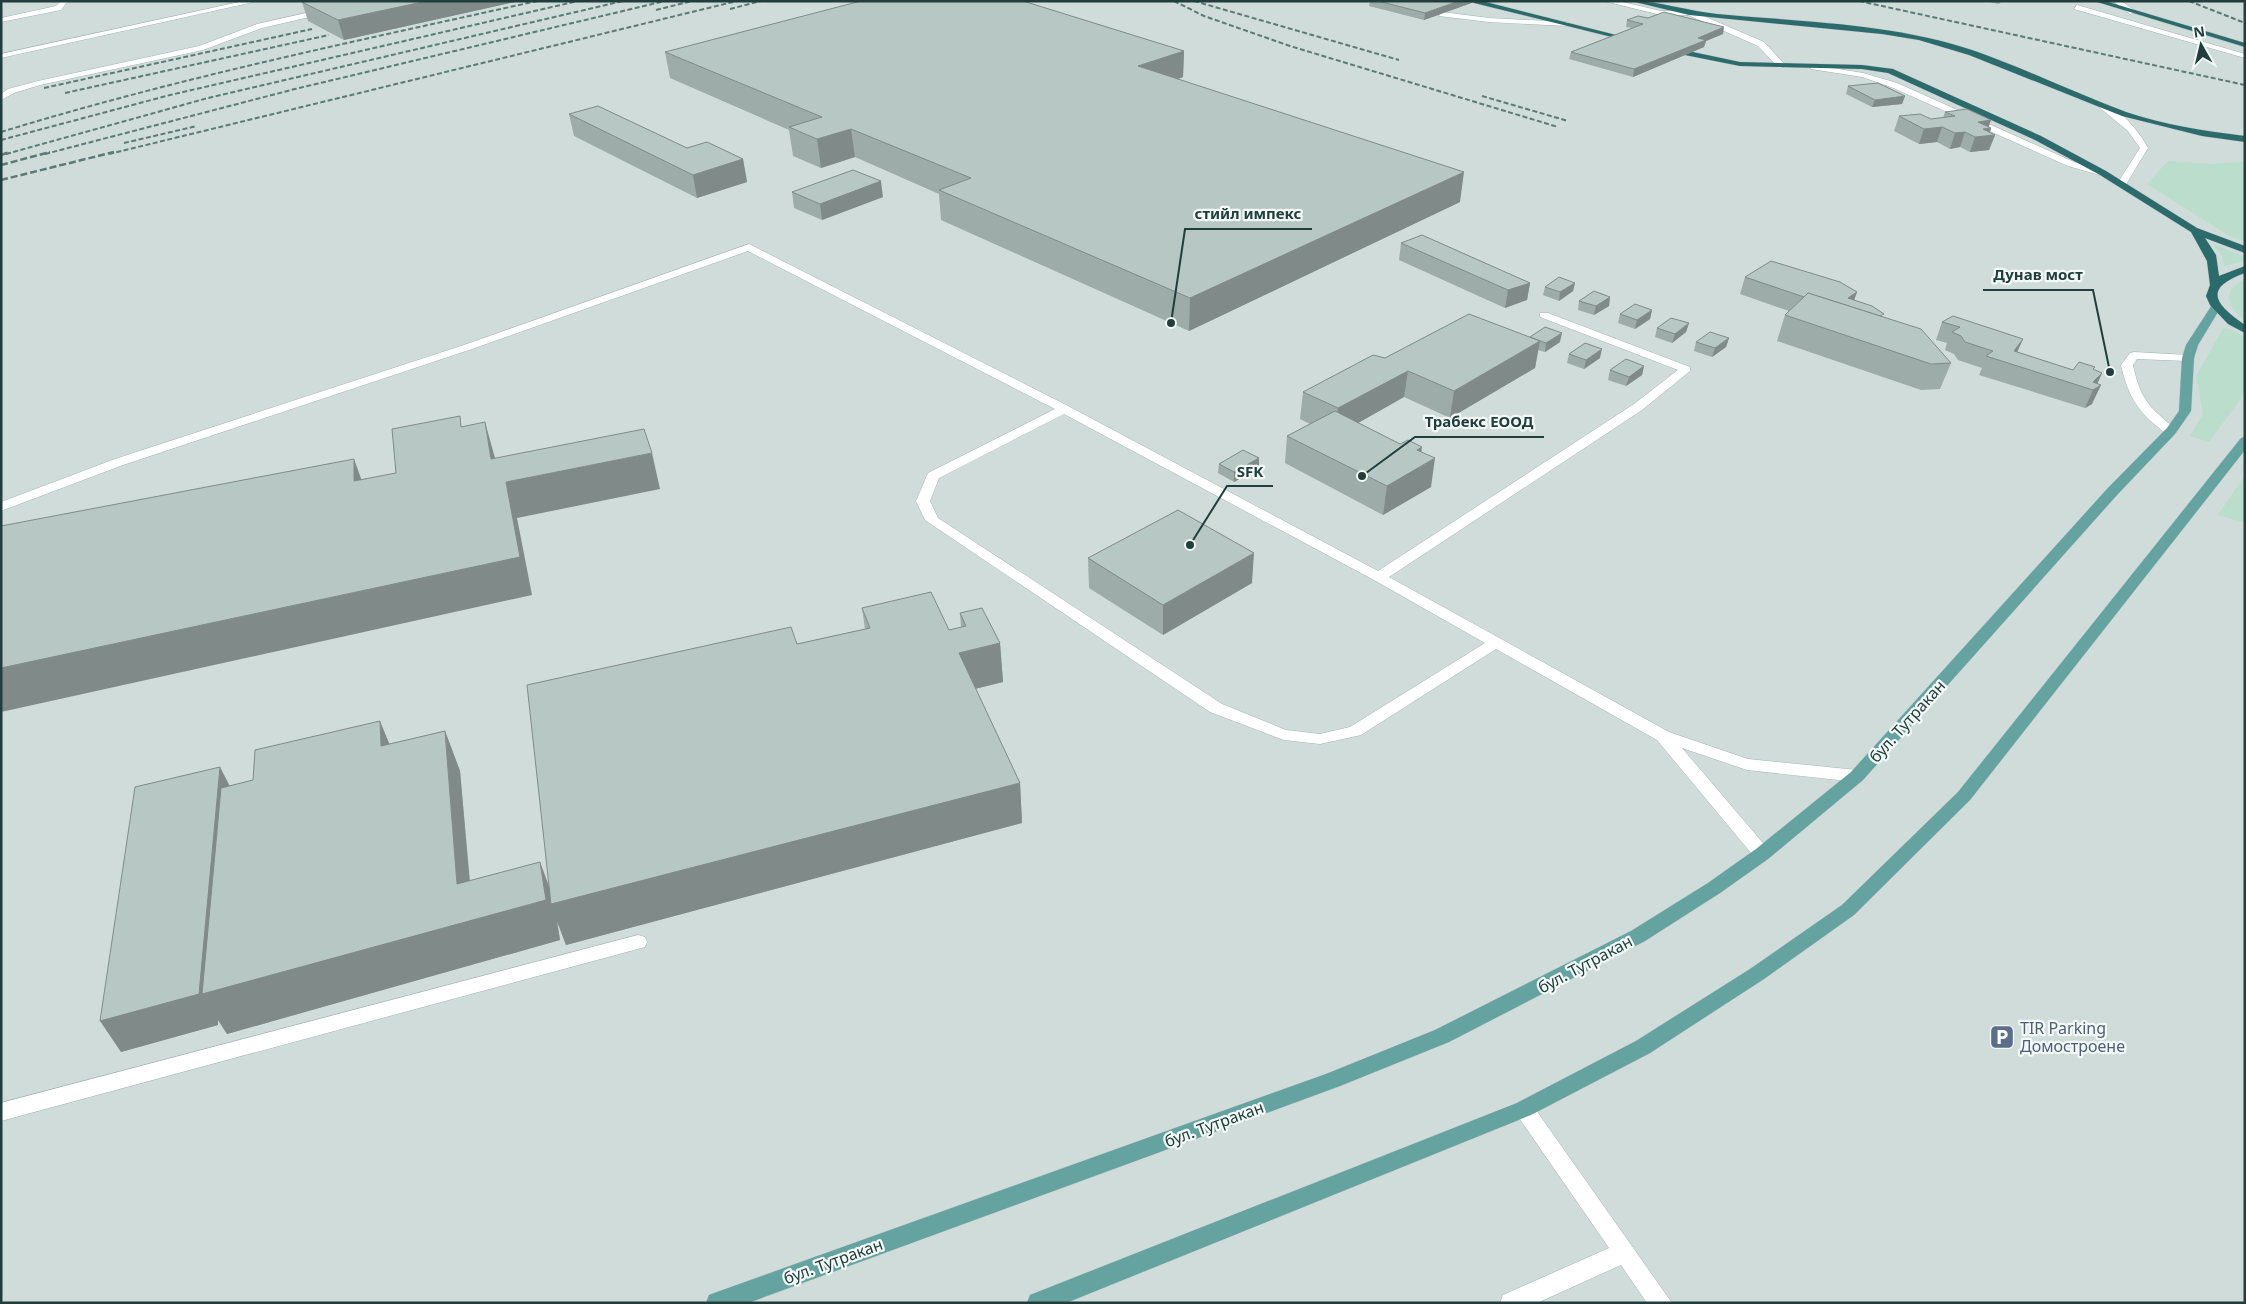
<svg xmlns="http://www.w3.org/2000/svg" width="2246" height="1304" viewBox="0 0 2246 1304" font-family="'Noto Sans',sans-serif">
<style>
.built{fill:#d0dcd9}
.green{fill:#badecb}
.lines{fill:none;stroke-linecap:round;stroke-linejoin:round}
.minor-casing{stroke:#a4b5b2;stroke-width:1}
.major-casing{stroke:#c1c9c8;stroke-width:1}
.highway-casing{stroke:#c1c9c8;stroke-width:1}
.minor{fill:#fff;fill-rule:evenodd}
.major{fill:#65a3a0;fill-rule:evenodd}
.highway{fill:#2c6b6b;fill-rule:evenodd}
.rail-far1{stroke:#5c7a77;stroke-width:2;stroke-dasharray:5 2.5;stroke-linecap:butt}
.rail{stroke:#5c7a77;stroke-width:2.5;stroke-dasharray:7 3;stroke-linecap:butt}
.wall{fill:#9daba9}
.shaded-wall{fill:#808b89}
.building{fill:#b7c7c4;stroke:#808b89}
.labels{text-anchor:middle;dominant-baseline:central;stroke-width:4.5;stroke-linejoin:round;paint-order:stroke}
.near-street-label{font-size:16px;fill:#213e3c;stroke:#f2f9f7}
.near-service-label{font-size:16px;fill:#4e5e75;stroke:#f2f9f7;text-anchor:start}
.leader{fill:none;stroke:#213e3c;stroke-width:2}
.callout-dot{fill:#213e3c;stroke:#f2f9f7;stroke-width:2}
.callout-label{font-size:15px;text-anchor:middle;font-weight:bold;fill:#213e3c;stroke:#f2f9f7;stroke-width:4.5;stroke-linejoin:round;paint-order:stroke}
</style>
<rect width="100%" height="100%" fill="#e2edea"/>
<path class="built" d="M 1,1 L 2245,2 L 2245,1303 L 1,1303 Z"/>
<g class="green">
<path d="M 2168,161 L 2211,164 L 2245,161 L 2245,242 L 2231,237 L 2147,184 Z"/>
<path d="M 2213,244 L 2245,257 L 2245,261 L 2224,266 L 2222,256 Z"/>
<path d="M 2245,279 L 2245,320 C 2226,305 2221,291 2245,279 Z"/>
<path d="M 2223,328 L 2232,330 L 2245,337 L 2245,393 L 2209,442 L 2190,436 L 2203,414 L 2196,377 Z"/>
<path d="M 2245,475 L 2245,523 L 2218,515 Z"/>
</g>
<g class="lines">
<defs>
<g id="minor">
<path d="M 61,1 L 68,1 L 61,10 L 1,22 L 1,18 L 56,6 Z"/>
<path d="M 244,1 L 258,1 L 1,58 L 1,54 Z"/>
<path d="M 1604,1 L 1618,1 L 1661,11 L 1692,11 L 1764,42 L 1786,66 L 1779,68 L 1758,46 L 1688,15 L 1661,15 Z"/>
<path d="M 2113,1 L 2121,1 L 2137,12 L 2130,14 Z"/>
<path d="M 2077,5 L 2245,54 L 2245,58 L 2074,9 Z"/>
<path d="M 324,9 L 327,13 L 262,28 L 203,50 L 40,85 L 14,93 L 1,100 L 1,94 L 8,89 L 38,81 L 199,46 L 257,24 Z"/>
<path d="M 1442,12 L 1489,18 L 1567,22 L 1571,24 L 1567,26 L 1489,22 L 1439,16 Z"/>
<path d="M 1814,65 L 1863,73 L 1897,83 L 2074,162 L 2108,173 L 2103,176 L 2068,166 L 1891,87 L 1862,77 L 1811,69 L 1811,65 Z"/>
<path d="M 2099,103 C 2115,101 2142,135 2148,148 L 2125,186 L 2117,184 L 2140,148 L 2128,131 L 2099,107 Z"/>
<path d="M 749,244 L 1068,406 L 1378,571 L 1634,404 L 1678,370 L 1540,317 L 1540,313 L 1548,313 L 1690,367 L 1690,371 L 1642,410 L 1389,577 L 1669,732 L 1748,759 L 1857,770 L 1863,772 L 1865,776 L 1863,780 L 1857,782 L 1747,770 L 1682,748 L 1768,849 L 1771,854 L 1768,859 L 1762,860 L 1756,859 L 1657,740 L 1496,649 L 1361,735 L 1320,744 L 1284,740 L 1210,712 L 925,520 L 916,501 L 928,473 L 1055,409 L 748,251 L 472,349 L 123,465 L 1,511 L 1,502 L 115,459 L 464,345 ZM 1064,414 L 1374,580 L 1485,643 L 1350,727 L 1320,734 L 1286,730 L 1222,704 L 938,518 L 930,501 L 939,478 Z"/>
<path d="M 2134,352 L 2188,355 L 2194,358 L 2188,361 L 2137,359 L 2133,365 C 2140,398 2149,408 2175,428 L 2177,431 L 2175,434 C 2168,436 2164,432 2158,427 C 2136,410 2127,392 2121,365 L 2130,353 Z"/>
<path d="M 638,935 L 645,937 L 647,942 L 645,947 L 1,1121 L 1,1103 Z"/>
<path d="M 1524,1100 L 1531,1103 L 1672,1303 L 1647,1303 L 1621,1265 L 1537,1303 L 1500,1303 L 1503,1295 L 1609,1248 L 1517,1115 L 1514,1109 L 1517,1103 Z"/>
</g>
<g id="major">
<path d="M 2216,304 L 2221,307 L 2198,345 L 2194,358 L 2191,411 L 2175,434 L 2117,495 L 1863,780 L 1768,859 L 1720,893 L 1645,941 L 1449,1042 L 1340,1086 L 748,1303 L 706,1303 L 709,1295 L 717,1292 L 1326,1074 L 1435,1030 L 1631,931 L 1708,883 L 1756,849 L 1851,772 L 2107,489 L 2167,428 L 2179,411 L 2182,358 L 2186,345 L 2212,305 Z"/>
<path d="M 2245,437 L 2245,450 L 1970,800 L 1854,915 L 1764,979 L 1650,1053 L 1531,1115 L 1066,1303 L 1027,1303 L 1030,1295 L 1517,1103 L 1636,1041 L 1750,969 L 1842,905 L 1958,792 L 2241,438 Z"/>
</g>
<g id="highway">
<path d="M 1473,1 L 1482,1 L 1628,38 L 1624,40 L 1474,3 Z"/>
<path d="M 1631,1 C 1659,1 1688,11 1717,14 C 1803,22 1893,23 1975,51 C 2026,69 2075,93 2126,112 C 2164,125 2205,131 2245,136 L 2245,142 L 2202,136 L 2122,116 L 1969,55 L 1919,40 L 1882,34 L 1689,15 Z"/>
<path d="M 2094,1 L 2105,1 L 2245,43 L 2245,47 Z"/>
<path d="M 1688,51 L 1740,62 L 1862,65 L 1893,69 L 2041,136 L 2106,171 L 2197,228 L 2245,246 L 2245,253 L 2205,238 L 2216,255 L 2219,276 L 2245,266 L 2245,273 C 2203,288 2214,304 2245,325 L 2245,333 L 2228,324 L 2210,305 L 2206,296 L 2210,285 L 2207,261 L 2191,232 L 2100,175 L 2035,140 L 1888,73 L 1862,69 L 1740,66 L 1685,55 L 1685,51 Z"/>
</g>
</defs>
<use href="#minor" class="minor-casing"/>
<use href="#major" class="major-casing"/>
<use href="#highway" class="highway-casing"/>
<use href="#minor" class="minor"/>
<use href="#major" class="major"/>
<use href="#highway" class="highway"/>
<g class="rail-far1">
<path d="M 1174,1 L 1204,16 L 1290,46 L 1558,127"/>
<path d="M 1194,1 L 1399,60"/>
<path d="M 1859,1 L 2245,85"/>
<path d="M 2189,1 L 2245,23"/>
<path d="M 730,9 L 761,1"/>
<path d="M 656,10 L 692,1"/>
<path d="M 44,88 L 312,29"/>
<path d="M 65,93 L 329,35"/>
<path d="M 1482,96 L 1568,121"/>
<path d="M 1,132 C 177,78 357,41 537,1"/>
<path d="M 1,140 L 170,95 L 578,1"/>
<path d="M 124,143 L 197,126"/>
<path d="M 6,154 L 208,98 L 623,1"/>
<path d="M 45,154 L 295,89 L 665,1"/>
<path d="M 109,154 L 737,1"/>
</g>
<g class="rail">
<path d="M 1,155 L 10,152"/>
<path d="M 1,165 L 50,152"/>
<path d="M 1,180 L 114,152"/>
</g>
</g>
<g class="wall">
<path d="M 1370,1 L 1477,1 L 1424,20 L 1369,6 Z"/>
<path d="M 1985,1 L 2002,1 L 1999,4 Z"/>
<path d="M 302,2 L 515,2 L 344,40 L 308,21 Z"/>
<path d="M 1627,20 L 1723,34 L 1706,41 L 1704,47 L 1633,77 L 1569,59 L 1571,52 L 1632,28 L 1626,27 Z"/>
<path d="M 1184,51 L 1183,77 L 1178,79 L 1460,202 L 1189,331 L 941,220 L 939,194 L 855,157 L 821,168 L 793,156 L 789,130 L 670,78 L 665,52 Z"/>
<path d="M 1848,86 L 1905,96 L 1902,104 L 1872,107 L 1846,94 Z"/>
<path d="M 1945,112 L 1991,128 L 1990,132 L 1995,135 L 1989,150 L 1970,152 L 1960,147 L 1950,149 L 1937,142 L 1919,144 L 1894,131 L 1899,116 L 1931,119 L 1943,118 Z"/>
<path d="M 569,114 L 687,148 L 743,159 L 747,182 L 697,198 L 574,136 Z"/>
<path d="M 792,192 L 883,197 L 822,220 L 794,208 Z"/>
<path d="M 1401,243 L 1530,283 L 1527,300 L 1505,308 L 1399,260 Z"/>
<path d="M 1745,277 L 1857,292 L 1854,300 L 1883,317 L 1951,363 L 1940,389 L 1921,390 L 1777,341 L 1785,315 L 1789,311 L 1740,294 Z"/>
<path d="M 1575,283 L 1573,291 L 1559,301 L 1543,295 L 1545,287 Z"/>
<path d="M 1610,297 L 1609,306 L 1594,315 L 1578,310 L 1579,301 Z"/>
<path d="M 1652,310 L 1650,319 L 1635,329 L 1618,323 L 1620,314 Z"/>
<path d="M 1942,322 L 2023,339 L 2017,352 L 2073,370 L 2094,370 L 2102,373 L 2097,384 L 2092,404 L 2085,408 L 1979,375 L 1982,368 L 1958,360 L 1954,354 L 1945,350 L 1947,343 L 1936,340 Z"/>
<path d="M 1689,323 L 1686,332 L 1672,343 L 1655,337 L 1657,328 Z"/>
<path d="M 1529,337 L 1560,342 L 1545,352 L 1538,350 L 1535,368 L 1450,418 L 1404,397 L 1358,423 L 1400,444 L 1421,452 L 1431,487 L 1383,515 L 1285,463 L 1287,436 L 1310,424 L 1300,419 L 1303,392 L 1385,358 Z"/>
<path d="M 1729,338 L 1726,347 L 1712,357 L 1694,351 L 1696,342 Z"/>
<path d="M 1569,354 L 1600,358 L 1584,369 L 1567,363 Z"/>
<path d="M 1644,366 L 1642,375 L 1626,386 L 1608,380 L 1610,370 Z"/>
<path d="M 1259,458 L 1259,468 L 1234,482 L 1218,473 L 1219,464 Z"/>
<path d="M 1088,558 L 1252,583 L 1163,635 L 1089,588 Z"/>
<path d="M 862,608 L 949,630 L 961,627 L 960,613 L 1000,643 L 1003,682 L 975,689 L 1020,783 L 1022,823 L 566,945 L 557,921 L 560,940 L 227,1034 L 218,1020 L 218,1025 L 121,1052 L 229,786 L 390,744 L 445,731 L 460,771 L 470,881 L 550,888 L 797,644 L 865,629 Z"/>
</g>
<g class="shaded-wall">
<path d="M 427,1 L 515,2 L 344,40 L 338,20 Z"/>
<path d="M 1459,1 L 1477,1 L 1424,20 L 1425,13 Z"/>
<path d="M 1724,27 L 1723,34 L 1706,41 L 1704,47 L 1633,77 L 1634,69 L 1698,38 Z"/>
<path d="M 1184,51 L 1183,77 L 1138,93 L 1138,66 Z"/>
<path d="M 1905,96 L 1902,104 L 1872,107 L 1875,100 Z"/>
<path d="M 1991,120 L 1988,129 L 1991,128 L 1989,136 L 1995,135 L 1989,150 L 1970,152 L 1975,137 L 1978,122 Z"/>
<path d="M 1942,127 L 1937,142 L 1919,144 L 1924,129 Z"/>
<path d="M 851,129 L 855,157 L 821,168 L 817,139 Z"/>
<path d="M 1965,132 L 1960,147 L 1950,149 L 1955,133 Z"/>
<path d="M 743,159 L 747,182 L 697,198 L 693,175 Z"/>
<path d="M 1464,172 L 1460,202 L 1189,331 L 1190,298 Z"/>
<path d="M 881,181 L 883,197 L 822,220 L 820,204 Z"/>
<path d="M 1530,283 L 1527,300 L 1505,308 L 1508,290 Z"/>
<path d="M 1575,283 L 1573,291 L 1559,301 L 1560,292 Z"/>
<path d="M 1857,292 L 1851,309 L 1848,298 Z"/>
<path d="M 1610,297 L 1609,306 L 1594,315 L 1596,306 Z"/>
<path d="M 1652,310 L 1650,319 L 1635,329 L 1637,320 Z"/>
<path d="M 1689,323 L 1686,332 L 1672,343 L 1675,334 Z"/>
<path d="M 1562,333 L 1560,342 L 1545,352 L 1546,343 Z"/>
<path d="M 1729,338 L 1726,347 L 1712,357 L 1715,348 Z"/>
<path d="M 2023,339 L 2015,357 L 2014,351 Z"/>
<path d="M 1540,341 L 1535,368 L 1450,418 L 1454,391 Z"/>
<path d="M 1602,349 L 1600,358 L 1584,369 L 1586,360 Z"/>
<path d="M 1644,366 L 1642,375 L 1626,386 L 1629,377 Z"/>
<path d="M 1408,371 L 1404,397 L 1335,436 L 1338,408 Z"/>
<path d="M 2102,373 L 2095,389 L 2101,385 L 2092,404 L 2085,408 L 2093,390 L 2093,382 Z"/>
<path d="M 485,422 L 495,458 L 491,459 Z"/>
<path d="M 1422,447 L 1419,468 L 1435,458 L 1431,487 L 1383,515 L 1387,486 L 1417,450 Z"/>
<path d="M 652,453 L 660,489 L 517,518 L 532,595 L 1,712 L 1,668 L 506,482 Z"/>
<path d="M 1259,458 L 1259,468 L 1234,482 L 1234,472 Z"/>
<path d="M 354,459 L 367,495 L 354,481 Z"/>
<path d="M 1254,553 L 1252,583 L 1163,635 L 1163,605 Z"/>
<path d="M 1000,643 L 1003,682 L 962,692 L 959,653 Z"/>
<path d="M 380,721 L 396,760 L 381,746 Z"/>
<path d="M 445,731 L 460,771 L 473,920 L 540,862 L 555,902 L 1020,783 L 1022,823 L 566,945 L 557,921 L 560,940 L 227,1034 L 218,1020 L 218,1025 L 121,1052 L 100,1021 L 220,767 L 236,798 L 457,884 Z"/>
</g>
<g class="building">
<path d="M 305,1 L 427,1 L 338,20 L 302,2 Z"/>
<path d="M 861,1 L 1023,1 L 1184,51 L 1138,66 L 1464,172 L 1190,298 L 939,190 L 971,178 L 851,129 L 817,139 L 789,127 L 822,117 L 665,52 Z"/>
<path d="M 1378,1 L 1459,1 L 1425,13 Z"/>
<path d="M 1664,12 L 1724,27 L 1698,38 L 1706,40 L 1634,69 L 1571,52 L 1643,24 L 1627,20 L 1638,16 L 1648,18 Z"/>
<path d="M 1878,83 L 1905,96 L 1875,100 L 1848,86 Z"/>
<path d="M 598,106 L 687,148 L 707,142 L 743,159 L 693,175 L 569,114 Z"/>
<path d="M 1967,109 L 1991,120 L 1978,122 L 1991,128 L 1983,129 L 1995,135 L 1975,137 L 1965,132 L 1955,133 L 1942,127 L 1924,129 L 1899,116 L 1920,114 L 1931,119 L 1955,116 L 1945,112 Z"/>
<path d="M 853,170 L 881,181 L 820,204 L 792,192 Z"/>
<path d="M 1422,235 L 1530,283 L 1508,290 L 1401,243 Z"/>
<path d="M 1771,261 L 1840,282 L 1857,292 L 1848,298 L 1872,306 L 1884,314 L 1880,316 L 1808,293 L 1804,297 L 1745,277 Z"/>
<path d="M 1559,277 L 1575,283 L 1560,292 L 1545,287 Z"/>
<path d="M 1594,291 L 1610,297 L 1596,306 L 1579,301 Z"/>
<path d="M 1808,293 L 1921,329 L 1951,363 L 1931,364 L 1785,315 Z"/>
<path d="M 1635,304 L 1652,310 L 1637,320 L 1620,314 Z"/>
<path d="M 1469,314 L 1540,341 L 1454,391 L 1408,371 L 1338,408 L 1303,392 L 1373,355 L 1385,358 Z"/>
<path d="M 1953,316 L 2023,339 L 2014,351 L 2073,370 L 2079,362 L 2095,367 L 2093,369 L 2102,373 L 2093,382 L 2101,385 L 2093,390 L 1986,356 L 1993,351 L 1965,342 L 1961,336 L 1952,332 L 1960,327 L 1942,322 Z"/>
<path d="M 1671,318 L 1689,323 L 1675,334 L 1657,328 Z"/>
<path d="M 1545,327 L 1562,333 L 1546,343 L 1530,337 Z"/>
<path d="M 1710,332 L 1729,338 L 1715,348 L 1696,342 Z"/>
<path d="M 1585,343 L 1602,349 L 1586,360 L 1569,354 Z"/>
<path d="M 1626,359 L 1644,366 L 1629,377 L 1610,370 Z"/>
<path d="M 1335,411 L 1400,444 L 1408,440 L 1422,447 L 1417,450 L 1435,458 L 1387,486 L 1287,436 Z"/>
<path d="M 460,416 L 461,427 L 485,422 L 491,459 L 644,429 L 652,453 L 506,482 L 520,557 L 1,668 L 1,526 L 354,459 L 354,481 L 396,473 L 392,429 Z"/>
<path d="M 1243,450 L 1259,458 L 1234,472 L 1219,464 Z"/>
<path d="M 1178,510 L 1254,553 L 1163,605 L 1088,558 Z"/>
<path d="M 931,592 L 949,630 L 966,626 L 960,613 L 982,608 L 1000,643 L 959,653 L 1020,783 L 551,904 L 527,685 L 791,627 L 797,644 L 870,628 L 862,608 Z"/>
<path d="M 380,721 L 381,746 L 445,731 L 457,884 L 540,862 L 546,900 L 202,994 L 221,788 L 253,780 L 255,750 Z"/>
<path d="M 220,767 L 199,994 L 100,1021 L 135,787 Z"/>
</g>
<defs>
<symbol id="parking-square" viewBox="-11 -11 22 22"><rect x="-9" y="-9" width="18" height="18" rx="4" fill="#5c6f8a" stroke="#f2f9f7"/><path d="M-3.5-5.5H1a3.5 3.5 0 0 1 0 7H-1V5.5H-3.5ZM-1-3.4V-.6H.8a1.4 1.4 0 0 0 0-2.8Z" fill="#fff"/></symbol>
</defs>
<g fill-rule="evenodd">
<use href="#parking-square" x="1988" y="1023" width="28" height="28"/>
</g>
<g class="labels">
<g class="near-street-label">
<text transform="translate(1907 721) rotate(-48)">бул. Тутракан</text>
<text transform="translate(1585 964) rotate(-28)">бул. Тутракан</text>
<text transform="translate(1214 1124) rotate(-20)">бул. Тутракан</text>
<text transform="translate(833 1261) rotate(-20)">бул. Тутракан</text>
</g>
<g class="near-service-label">
<text x="2020" y="1028">TIR Parking<tspan x="2020" dy="18">Домостроене</tspan></text>
</g>
</g>
<path class="leader" d="M1171 323L1185 229H1312M2110 372L2093 290H1983M1362 476L1415 437H1544M1190 545L1227 486H1273"/>
<g class="callout-dot">
<circle cx="1171" cy="323" r="5"/>
<circle cx="2110" cy="372" r="5"/>
<circle cx="1362" cy="476" r="5"/>
<circle cx="1190" cy="545" r="5"/>
</g>
<g class="callout-label">
<text x="1248" y="219">стийл импекс</text>
<text x="2038" y="280">Дунав мост</text>
<text x="1479" y="427">Трабекс ЕООД</text>
<text x="1250" y="477">SFK</text>
</g>
<rect width="2246" height="1304" fill="none" stroke="#213e3c" stroke-width="5"/>
<g transform="translate(2201 45) rotate(352)" stroke="#f2f9f7" stroke-width="4" paint-order="stroke">
<path d="M0-4L9 19L0 12L-9 19Z" fill="#213e3c"/>
<text y="-8" font-size="14" font-weight="bold" text-anchor="middle" fill="#213e3c">N</text>
</g>
</svg>
